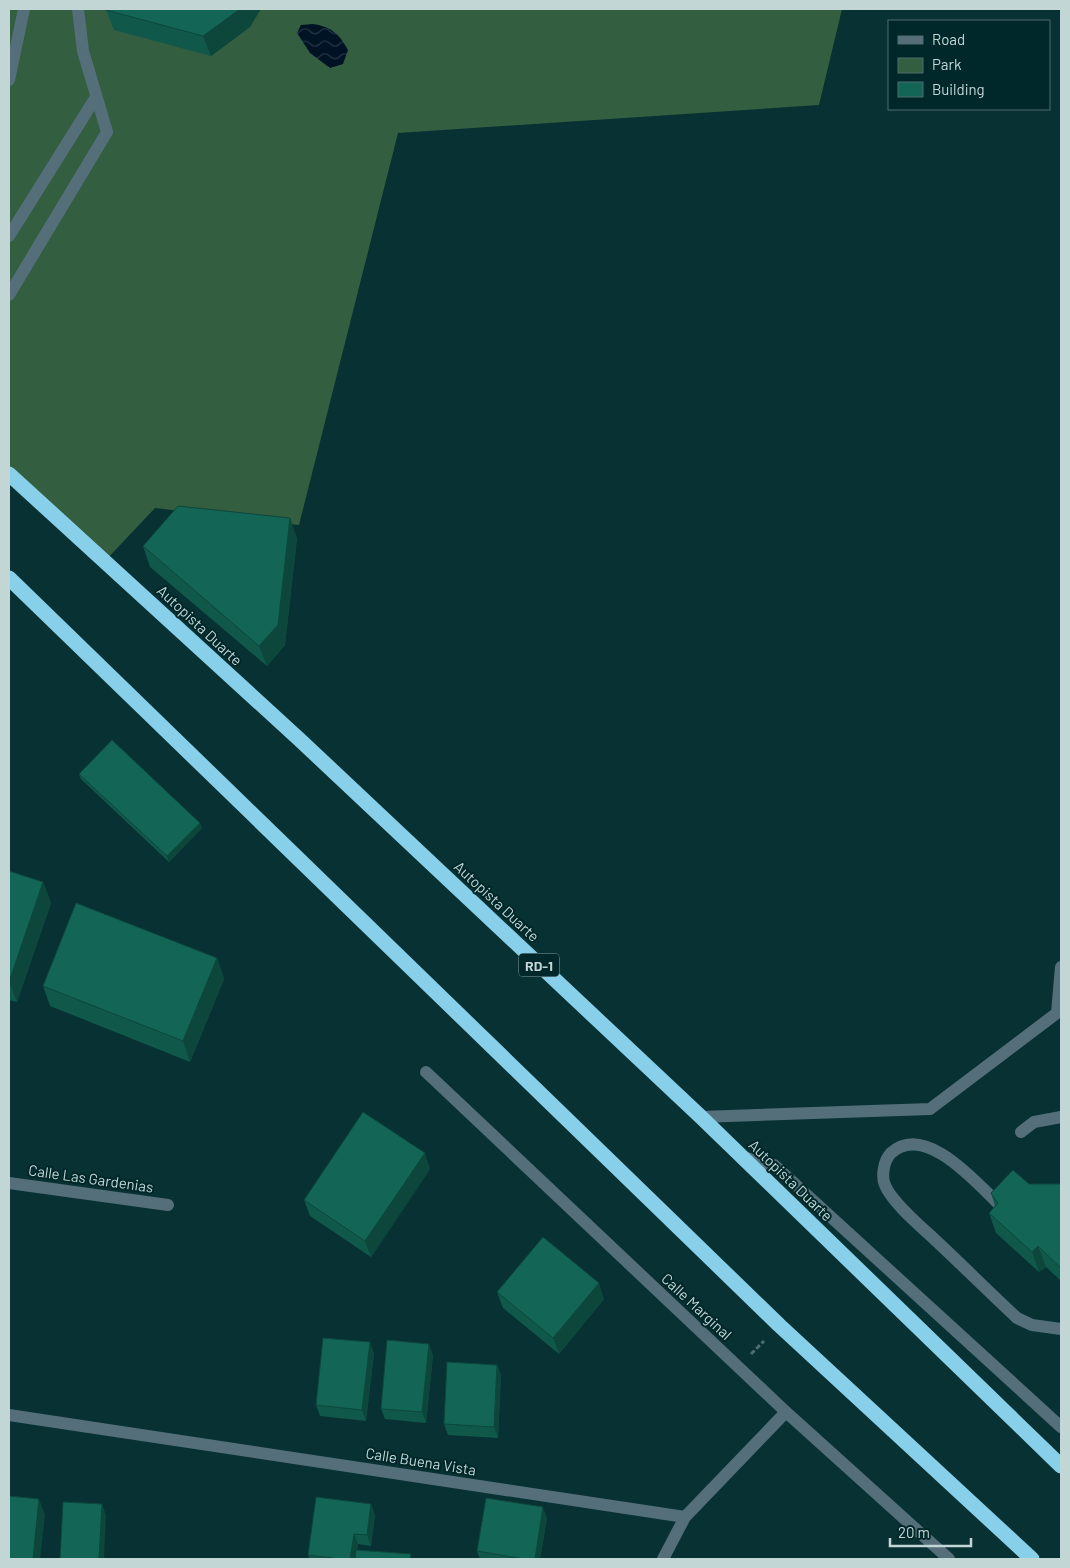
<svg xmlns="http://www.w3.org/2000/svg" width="1070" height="1568" viewBox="0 0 1070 1568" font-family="Barlow,sans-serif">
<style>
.park{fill:#345e40}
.water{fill:url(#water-waves)}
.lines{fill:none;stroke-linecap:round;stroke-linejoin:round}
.path{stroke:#4d6e70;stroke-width:3;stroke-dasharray:5 2.5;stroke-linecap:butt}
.minor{stroke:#546f7a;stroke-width:12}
.highway{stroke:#88cfe9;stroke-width:15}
.wall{fill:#10584a}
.shaded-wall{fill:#0d473c}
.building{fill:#136656;stroke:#0d473c}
.labels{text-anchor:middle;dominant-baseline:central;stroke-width:4;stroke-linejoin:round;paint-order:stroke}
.shield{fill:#002729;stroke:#88a2a2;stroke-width:1}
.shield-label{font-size:14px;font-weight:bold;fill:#c2d6d6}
.street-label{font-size:15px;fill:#c2d6d6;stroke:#002729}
</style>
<defs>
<pattern id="water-waves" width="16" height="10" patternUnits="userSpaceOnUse" patternTransform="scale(1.25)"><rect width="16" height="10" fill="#001325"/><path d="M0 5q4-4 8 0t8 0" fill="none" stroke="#243544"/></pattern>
</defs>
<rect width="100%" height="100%" fill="#083133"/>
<path class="park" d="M 9,9 L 842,9 L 819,105 L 398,133 L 299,525 L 155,508 L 105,561 L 9,473 Z"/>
<path class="water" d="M 313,24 C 332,27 339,34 348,50 L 343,64 L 330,68 L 310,53 L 297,33 L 301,25 Z"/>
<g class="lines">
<path class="path" d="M 751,1354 L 764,1341"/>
<g class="minor">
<path d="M 9,80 L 24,9"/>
<path d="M 9,236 L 96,97"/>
<path d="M 9,295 L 107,132 L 83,51 L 78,9"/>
<path d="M 426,1072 L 786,1412 L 949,1559"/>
<path d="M 701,1117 L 930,1109 L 1057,1013 L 1061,967"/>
<path d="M 1021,1132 L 1034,1122 L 1061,1117"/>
<path d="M 743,1157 L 774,1165 L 1061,1427"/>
<path d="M 9,1183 L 168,1205"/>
<path d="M 1003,1208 C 979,1186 926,1121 891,1153 C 884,1160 881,1176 885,1185 C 891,1201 919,1225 931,1236 C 960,1263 988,1291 1017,1318 L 1032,1325 L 1061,1329"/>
<path d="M 9,1415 L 685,1517 L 786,1412"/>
<path d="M 663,1559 L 685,1517"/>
</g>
<g class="highway">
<path d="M 9,474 L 300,740 L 701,1117 L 1061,1466"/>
<path d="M 9,578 L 779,1325 L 1032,1559"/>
</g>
</g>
<g class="wall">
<path d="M 106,10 L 250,27 L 211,56 L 114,30 Z"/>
<path d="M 297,538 L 285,645 L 267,666 L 150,567 L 143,546 Z"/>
<path d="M 79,774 L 200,823 L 202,828 L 169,862 L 81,779 Z"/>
<path d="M 9,871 L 43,882 L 51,903 L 17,1002 L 9,1000 Z"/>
<path d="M 217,958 L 224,979 L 190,1062 L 50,1006 L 43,986 Z"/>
<path d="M 430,1169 L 371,1257 L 310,1216 L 304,1200 Z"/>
<path d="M 1029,1184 L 1061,1184 L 1061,1281 L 1046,1267 L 1039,1272 L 996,1233 L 989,1213 L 995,1206 L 991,1193 Z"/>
<path d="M 497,1292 L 604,1299 L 559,1354 L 503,1308 Z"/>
<path d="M 374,1353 L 366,1421 L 320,1416 L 316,1405 Z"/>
<path d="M 433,1355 L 426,1423 L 385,1419 L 381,1409 Z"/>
<path d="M 497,1365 L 501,1375 L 498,1438 L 448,1435 L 444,1424 Z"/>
<path d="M 375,1515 L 371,1546 L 358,1544 L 357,1550 L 413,1559 L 310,1559 L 308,1555 Z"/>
<path d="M 547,1518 L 540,1559 L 480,1559 L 477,1551 Z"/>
</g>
<g class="shaded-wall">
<path d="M 240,9 L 261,9 L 250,27 L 211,56 L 203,36 Z"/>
<path d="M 290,518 L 297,538 L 285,645 L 267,666 L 259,646 Z"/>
<path d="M 200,823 L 202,828 L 169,862 L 167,856 Z"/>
<path d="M 43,882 L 51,903 L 17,1002 L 9,982 Z"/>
<path d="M 217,958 L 224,979 L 190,1062 L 183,1041 Z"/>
<path d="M 425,1153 L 430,1169 L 371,1257 L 365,1241 Z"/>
<path d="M 1038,1246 L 1046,1267 L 1039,1272 L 1032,1252 Z"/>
<path d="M 599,1283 L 604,1299 L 559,1354 L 553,1338 Z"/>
<path d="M 370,1342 L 374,1353 L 366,1421 L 362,1410 Z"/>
<path d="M 429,1344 L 433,1355 L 426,1423 L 422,1412 Z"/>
<path d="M 497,1365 L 501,1375 L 498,1438 L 494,1427 Z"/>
<path d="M 39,1499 L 45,1515 L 40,1559 L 33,1559 Z"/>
<path d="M 102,1504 L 106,1515 L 104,1559 L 99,1559 Z"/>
<path d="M 371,1504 L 375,1515 L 371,1546 L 367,1535 Z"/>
<path d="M 543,1507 L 547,1518 L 540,1559 L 535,1559 Z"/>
<path d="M 354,1534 L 358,1544 L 355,1559 L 350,1559 Z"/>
</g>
<g class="building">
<path d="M 107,9 L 240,9 L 203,36 L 106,10 Z"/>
<path d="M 178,506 L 290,518 L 278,625 L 259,646 L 143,546 Z"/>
<path d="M 112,740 L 200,823 L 167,856 L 79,774 Z"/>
<path d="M 9,871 L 43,882 L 9,982 Z"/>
<path d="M 76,903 L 217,958 L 183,1041 L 43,986 Z"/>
<path d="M 363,1112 L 425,1153 L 365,1241 L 304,1200 Z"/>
<path d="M 1013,1170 L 1029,1184 L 1061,1184 L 1061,1268 L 1038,1246 L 1032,1252 L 989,1213 L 998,1203 L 991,1193 Z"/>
<path d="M 543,1237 L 599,1283 L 553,1338 L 497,1292 Z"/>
<path d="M 323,1338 L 370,1342 L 362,1410 L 316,1405 Z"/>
<path d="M 387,1340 L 429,1344 L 422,1412 L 381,1409 Z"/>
<path d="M 447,1362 L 497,1365 L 494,1427 L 444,1424 Z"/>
<path d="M 9,1496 L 39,1499 L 33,1559 L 9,1559 Z"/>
<path d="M 316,1497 L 371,1504 L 367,1535 L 354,1534 L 350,1559 L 341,1559 L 308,1555 Z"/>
<path d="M 486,1498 L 543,1507 L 535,1559 L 524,1559 L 477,1551 Z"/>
<path d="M 63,1502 L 102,1504 L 99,1559 L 60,1559 Z"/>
<path d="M 356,1550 L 411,1554 L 410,1559 L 355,1559 Z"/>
</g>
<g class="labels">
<rect class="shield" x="519" y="953.5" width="40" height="23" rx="4"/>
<g class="shield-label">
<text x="539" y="965">RD-1</text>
</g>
<g class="street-label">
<text transform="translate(200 625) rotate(43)">Autopista Duarte</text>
<text transform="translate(497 901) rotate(43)">Autopista Duarte</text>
<text transform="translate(91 1178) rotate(8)">Calle Las Gardenias</text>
<text transform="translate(791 1180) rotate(44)">Autopista Duarte</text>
<text transform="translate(697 1306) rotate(43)">Calle Marginal</text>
<text transform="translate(421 1461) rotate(9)">Calle Buena Vista</text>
</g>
</g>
<rect width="1070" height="1568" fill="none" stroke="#c2d6d6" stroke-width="20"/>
<rect x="888" y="20" width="162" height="90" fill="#002729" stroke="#4e6d6e"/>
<rect x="898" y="36" width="25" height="8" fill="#546f7a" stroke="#4e6d6e"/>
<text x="932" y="45" font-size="15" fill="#c2d6d6">Road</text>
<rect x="898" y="58" width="25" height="15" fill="#345e40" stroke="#4e6d6e"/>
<text x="932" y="70" font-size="15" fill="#c2d6d6">Park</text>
<rect x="898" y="82" width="25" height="15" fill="#136656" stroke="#4e6d6e"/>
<text x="932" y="95" font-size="15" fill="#c2d6d6">Building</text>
<path d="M890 1538v8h81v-8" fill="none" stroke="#c2d6d6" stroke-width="2.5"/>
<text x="898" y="1538" font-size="15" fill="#c2d6d6" stroke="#002729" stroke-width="4" paint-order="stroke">20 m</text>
</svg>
